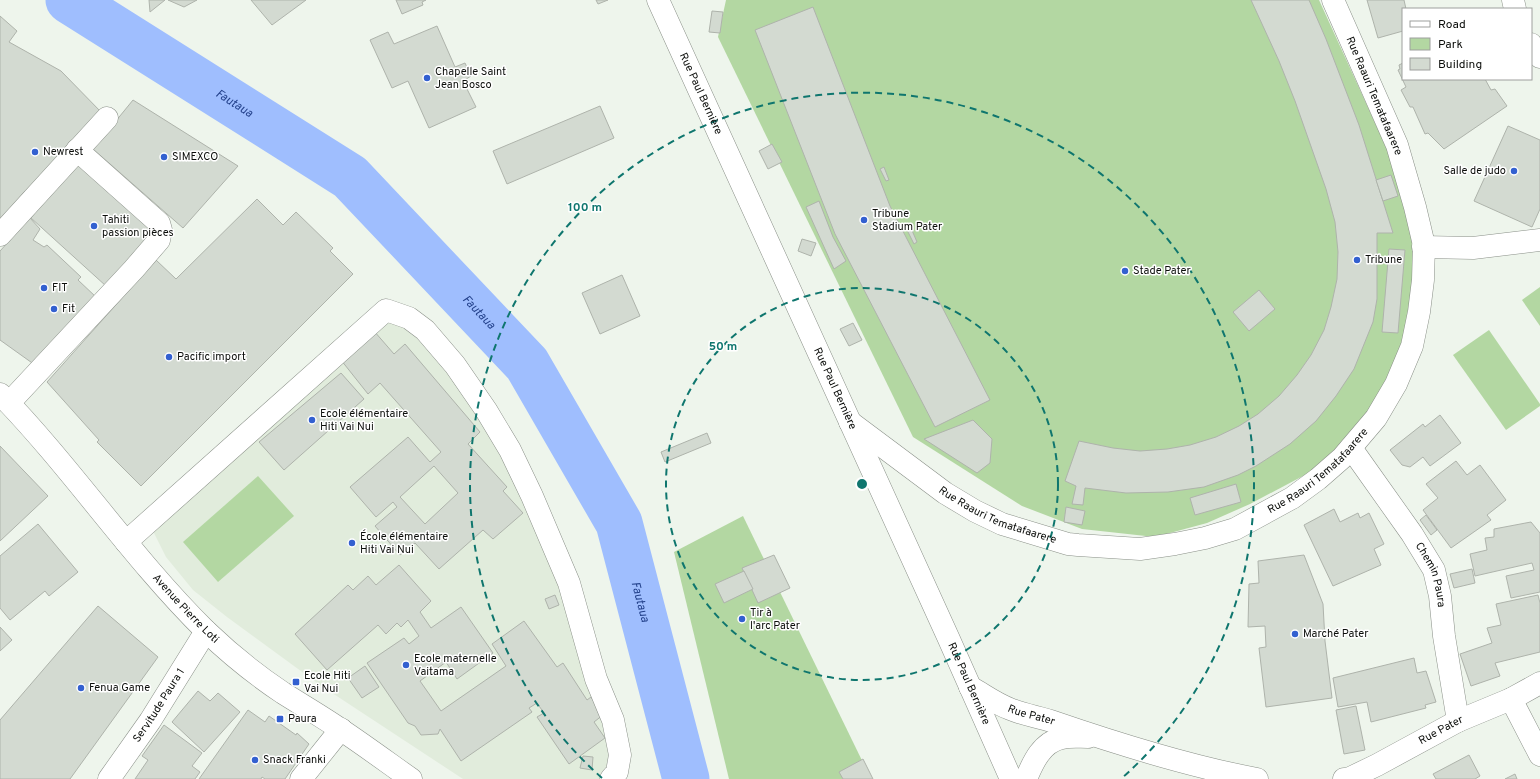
<svg xmlns="http://www.w3.org/2000/svg" width="1540" height="779" viewBox="0 0 1540 779" font-family="Overpass,sans-serif">
<style>
.built{fill:#e1ecdc}
.green{fill:#b3d7a2}
.lines{fill:none;stroke-linecap:round;stroke-linejoin:round}
.river{stroke:#9fbefe;stroke-width:47}
.building{fill:#d3dad1;stroke:#aeb3ab;fill-rule:evenodd}
.minor-casing{stroke:#8a9088;stroke-width:23}
.secondary-casing{stroke:#8a9088;stroke-width:23}
.minor{stroke:#fff;stroke-width:22}
.secondary{stroke:#fff;stroke-width:22}
.ring{fill:none;stroke:#0f766e;stroke-width:2;stroke-dasharray:7 5}
.poi-dot{fill:#3360d0;stroke:#fff;stroke-width:1.5}
.labels{text-anchor:middle;dominant-baseline:central;stroke-width:3;stroke-linejoin:round;paint-order:stroke}
.poi-label{font-size:11px;fill:#0c0e0b;stroke:#fff;text-anchor:start}
.street-label{font-size:11px;fill:#0c0e0b;stroke:#fff}
.water-label{font-size:12px;font-style:italic;fill:#23418b;stroke:#fff}
.centre{fill:#0f766e;stroke:#fff;stroke-width:2}
.ring-label{font-size:12px;text-anchor:middle;font-weight:bold;fill:#0f766e;stroke:#fff;stroke-width:3;stroke-linejoin:round;paint-order:stroke}
</style>
<rect width="100%" height="100%" fill="#eef5ec"/>
<path class="built" d="M 388,319 L 420,337 L 476,409 L 507,458 L 561,582 L 608,724 L 609,761 L 599,779 L 463,779 L 320,685 L 227,617 L 193,590 L 166,557 L 152,529 Z"/>
<g class="green">
<path d="M 726,0 L 1319,0 L 1412,204 L 1418,247 L 1401,356 L 1374,416 L 1318,468 L 1250,504 L 1207,523 L 1155,537 L 1082,529 L 1022,506 L 913,437 L 718,37 Z"/>
<path d="M 1540,287 L 1540,326 L 1522,300 Z"/>
<path d="M 1489,330 L 1540,404 L 1540,406 L 1506,430 L 1453,355 Z"/>
<path d="M 258,476 L 294,516 L 218,582 L 183,542 Z"/>
<path d="M 743,516 L 871,779 L 729,779 L 674,552 Z"/>
</g>
<g class="lines">
<path class="river" id="s1" d="M 69,0 L 350,177 L 527,364 L 619,523 L 686,779"/>
</g>
<g class="building">
<path d="M 149,0 L 165,0 L 150,12 Z"/>
<path d="M 168,0 L 197,0 L 184,7 Z"/>
<path d="M 251,0 L 306,0 L 272,25 Z"/>
<path d="M 396,0 L 426,0 L 422,2 L 423,5 L 402,14 Z"/>
<path d="M 596,0 L 608,0 L 598,4 Z"/>
<path d="M 1251,0 L 1309,0 L 1326,39 L 1359,125 L 1393,233 L 1377,233 L 1377,299 L 1373,322 L 1354,369 L 1336,396 L 1316,421 L 1290,444 L 1256,466 L 1238,475 L 1204,487 L 1168,492 L 1126,493 L 1085,488 L 1083,505 L 1072,504 L 1076,486 L 1065,481 L 1079,441 L 1113,448 L 1140,451 L 1167,449 L 1190,445 L 1216,437 L 1239,426 L 1258,414 L 1279,396 L 1297,375 L 1311,355 L 1324,330 L 1331,307 L 1337,279 L 1338,252 L 1335,222 L 1326,189 L 1295,101 L 1279,61 Z"/>
<path d="M 1367,0 L 1404,0 L 1406,9 L 1403,9 L 1403,31 L 1378,38 Z"/>
<path d="M 813,7 L 890,206 L 990,400 L 935,427 L 835,234 L 755,30 Z"/>
<path d="M 712,11 L 723,12 L 720,33 L 709,32 Z"/>
<path d="M 0,16 L 17,31 L 9,42 L 61,71 L 102,113 L 31,197 L 25,191 L 0,220 Z"/>
<path d="M 437,26 L 455,67 L 465,63 L 471,76 L 463,81 L 476,107 L 429,128 L 408,81 L 392,88 L 370,40 L 388,32 L 394,44 Z"/>
<path d="M 1403,63 L 1403,79 L 1485,79 L 1491,90 L 1495,89 L 1507,106 L 1444,149 L 1428,133 L 1425,134 L 1413,107 L 1410,107 L 1401,90 L 1406,87 L 1398,70 L 1400,69 L 1399,65 Z"/>
<path d="M 133,100 L 238,166 L 183,228 L 93,149 Z"/>
<path d="M 600,106 L 614,138 L 507,184 L 493,151 Z"/>
<path d="M 1508,126 L 1540,140 L 1540,209 L 1532,227 L 1474,201 Z"/>
<path d="M 772,144 L 782,162 L 768,169 L 759,151 Z"/>
<path d="M 78,163 L 158,234 L 106,286 L 31,218 L 44,201 Z"/>
<path d="M 884,167 L 889,180 L 886,181 L 880,169 Z"/>
<path d="M 1391,175 L 1398,196 L 1383,201 L 1376,180 Z"/>
<path d="M 257,199 L 283,225 L 296,212 L 333,248 L 330,251 L 353,274 L 141,486 L 97,442 L 99,440 L 47,382 L 156,260 L 176,279 Z"/>
<path d="M 819,201 L 833,237 L 846,261 L 834,269 L 806,207 Z"/>
<path d="M 30,218 L 40,229 L 33,240 L 44,247 L 47,245 L 81,277 L 78,280 L 96,297 L 35,365 L 0,340 L 0,251 Z"/>
<path d="M 911,228 L 917,242 L 914,244 L 907,230 Z"/>
<path d="M 802,239 L 816,243 L 811,256 L 798,251 Z"/>
<path d="M 1389,249 L 1405,250 L 1398,333 L 1382,332 Z"/>
<path d="M 622,275 L 640,316 L 600,334 L 582,293 Z"/>
<path d="M 1259,290 L 1275,309 L 1249,331 L 1233,312 Z"/>
<path d="M 853,323 L 862,340 L 849,346 L 840,329 Z"/>
<path d="M 374,331 L 394,354 L 405,344 L 480,432 L 468,444 L 507,487 L 503,491 L 523,513 L 493,539 L 483,530 L 439,569 L 415,543 L 400,555 L 375,526 L 397,507 L 393,502 L 376,517 L 350,487 L 408,437 L 430,462 L 441,452 L 380,383 L 368,394 L 341,360 ZM 434,466 L 458,493 L 425,524 L 400,497 Z"/>
<path d="M 341,373 L 364,399 L 284,470 L 259,442 Z"/>
<path d="M 1440,415 L 1461,443 L 1430,466 L 1423,457 L 1410,467 L 1402,465 L 1390,450 L 1423,424 L 1425,427 Z"/>
<path d="M 973,420 L 992,439 L 990,463 L 977,473 L 924,439 Z"/>
<path d="M 707,433 L 711,443 L 665,462 L 661,452 Z"/>
<path d="M 0,446 L 48,496 L 0,541 Z"/>
<path d="M 1456,461 L 1467,475 L 1480,465 L 1506,500 L 1487,515 L 1491,520 L 1451,548 L 1423,510 L 1438,498 L 1426,484 Z"/>
<path d="M 1236,484 L 1241,502 L 1195,515 L 1190,498 Z"/>
<path d="M 1066,507 L 1085,511 L 1082,525 L 1064,522 Z"/>
<path d="M 1334,509 L 1340,522 L 1358,513 L 1360,518 L 1369,513 L 1384,544 L 1374,549 L 1381,565 L 1333,586 L 1304,525 Z"/>
<path d="M 1426,515 L 1437,530 L 1431,535 L 1420,520 Z"/>
<path d="M 1531,522 L 1540,533 L 1540,592 L 1511,598 L 1506,576 L 1534,570 L 1532,563 L 1475,576 L 1470,554 L 1487,550 L 1485,538 L 1494,537 L 1494,529 Z"/>
<path d="M 38,524 L 78,572 L 49,596 L 45,591 L 10,620 L 0,608 L 0,556 Z"/>
<path d="M 774,555 L 790,588 L 758,603 L 742,568 Z"/>
<path d="M 1304,555 L 1323,604 L 1325,641 L 1332,698 L 1266,707 L 1259,648 L 1266,647 L 1265,626 L 1248,627 L 1249,584 L 1259,583 L 1258,561 Z"/>
<path d="M 399,565 L 431,601 L 420,612 L 431,628 L 461,607 L 493,653 L 457,679 L 446,662 L 420,681 L 441,711 L 506,666 L 492,644 L 524,621 L 557,667 L 563,663 L 587,700 L 591,697 L 603,715 L 594,722 L 605,738 L 569,764 L 537,717 L 544,713 L 537,703 L 529,708 L 532,712 L 461,761 L 440,729 L 438,734 L 421,735 L 415,726 L 408,723 L 367,663 L 404,638 L 409,644 L 419,636 L 408,620 L 401,627 L 397,623 L 386,634 L 378,625 L 327,670 L 295,634 L 348,585 L 353,590 L 368,576 L 376,585 Z"/>
<path d="M 1472,569 L 1475,583 L 1454,588 L 1450,574 Z"/>
<path d="M 744,571 L 753,589 L 724,603 L 715,584 Z"/>
<path d="M 555,595 L 559,605 L 549,609 L 545,599 Z"/>
<path d="M 1538,595 L 1540,603 L 1540,652 L 1495,663 L 1500,676 L 1471,686 L 1460,654 L 1492,643 L 1487,628 L 1501,625 L 1496,604 Z"/>
<path d="M 98,606 L 158,657 L 70,779 L 0,779 L 0,720 Z"/>
<path d="M 0,627 L 12,640 L 0,651 Z"/>
<path d="M 1414,658 L 1417,673 L 1426,671 L 1436,702 L 1425,705 L 1426,708 L 1371,722 L 1367,702 L 1338,707 L 1333,678 Z"/>
<path d="M 365,666 L 379,687 L 362,698 L 348,678 Z"/>
<path d="M 198,691 L 210,701 L 218,693 L 240,712 L 204,752 L 172,722 Z"/>
<path d="M 1356,706 L 1365,750 L 1344,754 L 1336,710 Z"/>
<path d="M 248,710 L 265,722 L 269,716 L 296,735 L 297,733 L 309,744 L 285,779 L 265,779 L 262,777 L 261,779 L 199,779 Z"/>
<path d="M 164,725 L 202,753 L 192,766 L 200,772 L 195,779 L 135,779 L 148,760 L 142,756 Z"/>
<path d="M 1469,755 L 1480,776 L 1475,779 L 1436,779 L 1433,774 Z"/>
<path d="M 583,756 L 593,757 L 592,770 L 580,768 Z"/>
<path d="M 863,759 L 873,779 L 843,779 L 839,772 Z"/>
<path d="M 1515,774 L 1517,779 L 1505,779 Z"/>
</g>
<g class="lines">
<defs>
<g id="minor">
<path d="M 1513,0 L 1515,9"/>
<path d="M 1531,44 L 1540,57"/>
<path d="M 0,235 L 107,118"/>
<path d="M 1423,247 L 1473,248 L 1540,240"/>
<path d="M 9,403 L 134,269 L 159,240 L 161,230 L 159,223 L 77,150"/>
<path id="s2" d="M 850,422 L 945,493 L 975,511 L 1002,524 L 1068,544 L 1078,545 L 1140,549 L 1175,544 L 1205,538 L 1235,529 L 1292,498 L 1318,479 L 1342,458 L 1376,418 L 1396,384 L 1412,346 L 1419,312 L 1423,280 L 1424,245 L 1415,207 L 1397,145 L 1333,0"/>
<path id="s3" d="M 1351,448 L 1412,534 L 1434,570 L 1440,596 L 1444,636 L 1458,721"/>
<path d="M 126,542 L 386,310 L 409,318 L 425,330 L 455,365 L 486,410 L 510,450 L 532,496 L 569,583 L 596,679 L 613,720 L 620,755 L 617,772 L 611,779"/>
<path id="s4" d="M 970,687 C 983,694 996,704 1010,709 C 1024,715 1040,717 1054,722 C 1121,745 1188,766 1257,779"/>
<path d="M 1511,699 L 1540,755"/>
<path id="s5" d="M 109,779 L 150,721 L 206,631"/>
<path d="M 301,779 L 341,729"/>
<path d="M 1026,779 C 1033,762 1042,742 1062,738 C 1070,736 1079,737 1088,737"/>
<path id="s6" d="M 1344,779 L 1348,779 L 1377,765 L 1458,721 L 1511,699 L 1540,683"/>
</g>
<g id="secondary">
<path id="s7" d="M 658,0 L 948,637 L 1011,779"/>
<path id="s8" d="M 0,394 C 73,469 131,557 206,631 C 229,653 256,675 283,693 C 302,705 321,716 340,729 C 364,745 387,762 411,779"/>
</g>
</defs>
<use href="#minor" class="minor-casing"/>
<use href="#secondary" class="secondary-casing"/>
<use href="#minor" class="minor"/>
<use href="#secondary" class="secondary"/>
</g>
<g class="ring">
<circle cx="862" cy="484" r="196"/>
<path d="M602 778A392 392 0 1 1 1122 778"/>
</g>
<g class="poi-dot">
<circle cx="427" cy="78" r="4"/>
<circle cx="35" cy="152" r="4"/>
<circle cx="164" cy="157" r="4"/>
<circle cx="1514" cy="171" r="4"/>
<circle cx="864" cy="220" r="4"/>
<circle cx="94" cy="226" r="4"/>
<circle cx="1357" cy="260" r="4"/>
<circle cx="1125" cy="271" r="4"/>
<circle cx="44" cy="288" r="4"/>
<circle cx="54" cy="309" r="4"/>
<circle cx="169" cy="357" r="4"/>
<circle cx="312" cy="420" r="4"/>
<circle cx="352" cy="543" r="4"/>
<circle cx="742" cy="619" r="4"/>
<circle cx="1295" cy="634" r="4"/>
<circle cx="406" cy="665" r="4"/>
<rect x="292" y="678" width="8" height="8" rx="2"/>
<circle cx="81" cy="688" r="4"/>
<rect x="276" y="715" width="8" height="8" rx="2"/>
<circle cx="255" cy="760" r="4"/>
</g>
<g class="labels">
<g class="poi-label">
<text x="435" y="72">Chapelle Saint<tspan x="435" dy="13">Jean Bosco</tspan></text>
<text x="43" y="152">Newrest</text>
<text x="172" y="157">SIMEXCO</text>
<text x="1506" y="171" text-anchor="end">Salle de judo</text>
<text x="872" y="214">Tribune<tspan x="872" dy="13">Stadium Pater</tspan></text>
<text x="102" y="220">Tahiti<tspan x="102" dy="13">passion pièces</tspan></text>
<text x="1365" y="260">Tribune</text>
<text x="1133" y="271">Stade Pater</text>
<text x="52" y="288">FIT</text>
<text x="62" y="309">Fit</text>
<text x="177" y="357">Pacific import</text>
<text x="320" y="414">Ecole élémentaire<tspan x="320" dy="13">Hiti Vai Nui</tspan></text>
<text x="360" y="537">École élémentaire<tspan x="360" dy="13">Hiti Vai Nui</tspan></text>
<text x="750" y="613">Tir à<tspan x="750" dy="13">l'arc Pater</tspan></text>
<text x="1303" y="634">Marché Pater</text>
<text x="414" y="659">Ecole maternelle<tspan x="414" dy="13">Vaitama</tspan></text>
<text x="304" y="676">Ecole Hiti<tspan x="304" dy="13">Vai Nui</tspan></text>
<text x="89" y="688">Fenua Game</text>
<text x="288" y="719">Paura</text>
<text x="263" y="760">Snack Franki</text>
</g>
<g class="street-label">
<text stroke="none"><textPath href="#s7" startOffset="103">Rue Paul Bernière</textPath></text>
<text transform="translate(1374 96) rotate(67)">Rue Raauri Tematafaarere</text>
<text stroke="none"><textPath href="#s7" startOffset="427">Rue Paul Bernière</textPath></text>
<text stroke="none"><textPath href="#s2" startOffset="524">Rue Raauri Tematafaarere</textPath></text>
<text stroke="none"><textPath href="#s2" startOffset="176">Rue Raauri Tematafaarere</textPath></text>
<text stroke="none"><textPath href="#s3" startOffset="151">Chemin Paura</textPath></text>
<text stroke="none"><textPath href="#s8" startOffset="284">Avenue Pierre Loti</textPath></text>
<text stroke="none"><textPath href="#s7" startOffset="751">Rue Paul Bernière</textPath></text>
<text stroke="none"><textPath href="#s5" startOffset="89">Servitude Paura 1</textPath></text>
<text stroke="none"><textPath href="#s4" startOffset="68">Rue Pater</textPath></text>
<text stroke="none"><textPath href="#s6" startOffset="109">Rue Pater</textPath></text>
</g>
<g class="water-label">
<text stroke="none"><textPath href="#s1" startOffset="195">Fautaua</textPath></text>
<text stroke="none"><textPath href="#s1" startOffset="519">Fautaua</textPath></text>
<text stroke="none"><textPath href="#s1" startOffset="855">Fautaua</textPath></text>
</g>
</g>
<circle cx="862" cy="484" r="6" class="centre"/>
<g class="ring-label">
<text x="585" y="211">100 m</text>
<text x="723" y="350">50 m</text>
</g>
<rect x="1402" y="8" width="130" height="72" fill="#ffffff" stroke="#9e9f9d"/>
<rect x="1410" y="21" width="20" height="6" fill="#ffffff" stroke="#9e9f9d"/>
<text x="1438" y="28" font-size="12" fill="#0c0e0b">Road</text>
<rect x="1410" y="38" width="20" height="12" fill="#b3d7a2" stroke="#9e9f9d"/>
<text x="1438" y="48" font-size="12" fill="#0c0e0b">Park</text>
<rect x="1410" y="58" width="20" height="12" fill="#d3dad1" stroke="#9e9f9d"/>
<text x="1438" y="68" font-size="12" fill="#0c0e0b">Building</text>
</svg>
